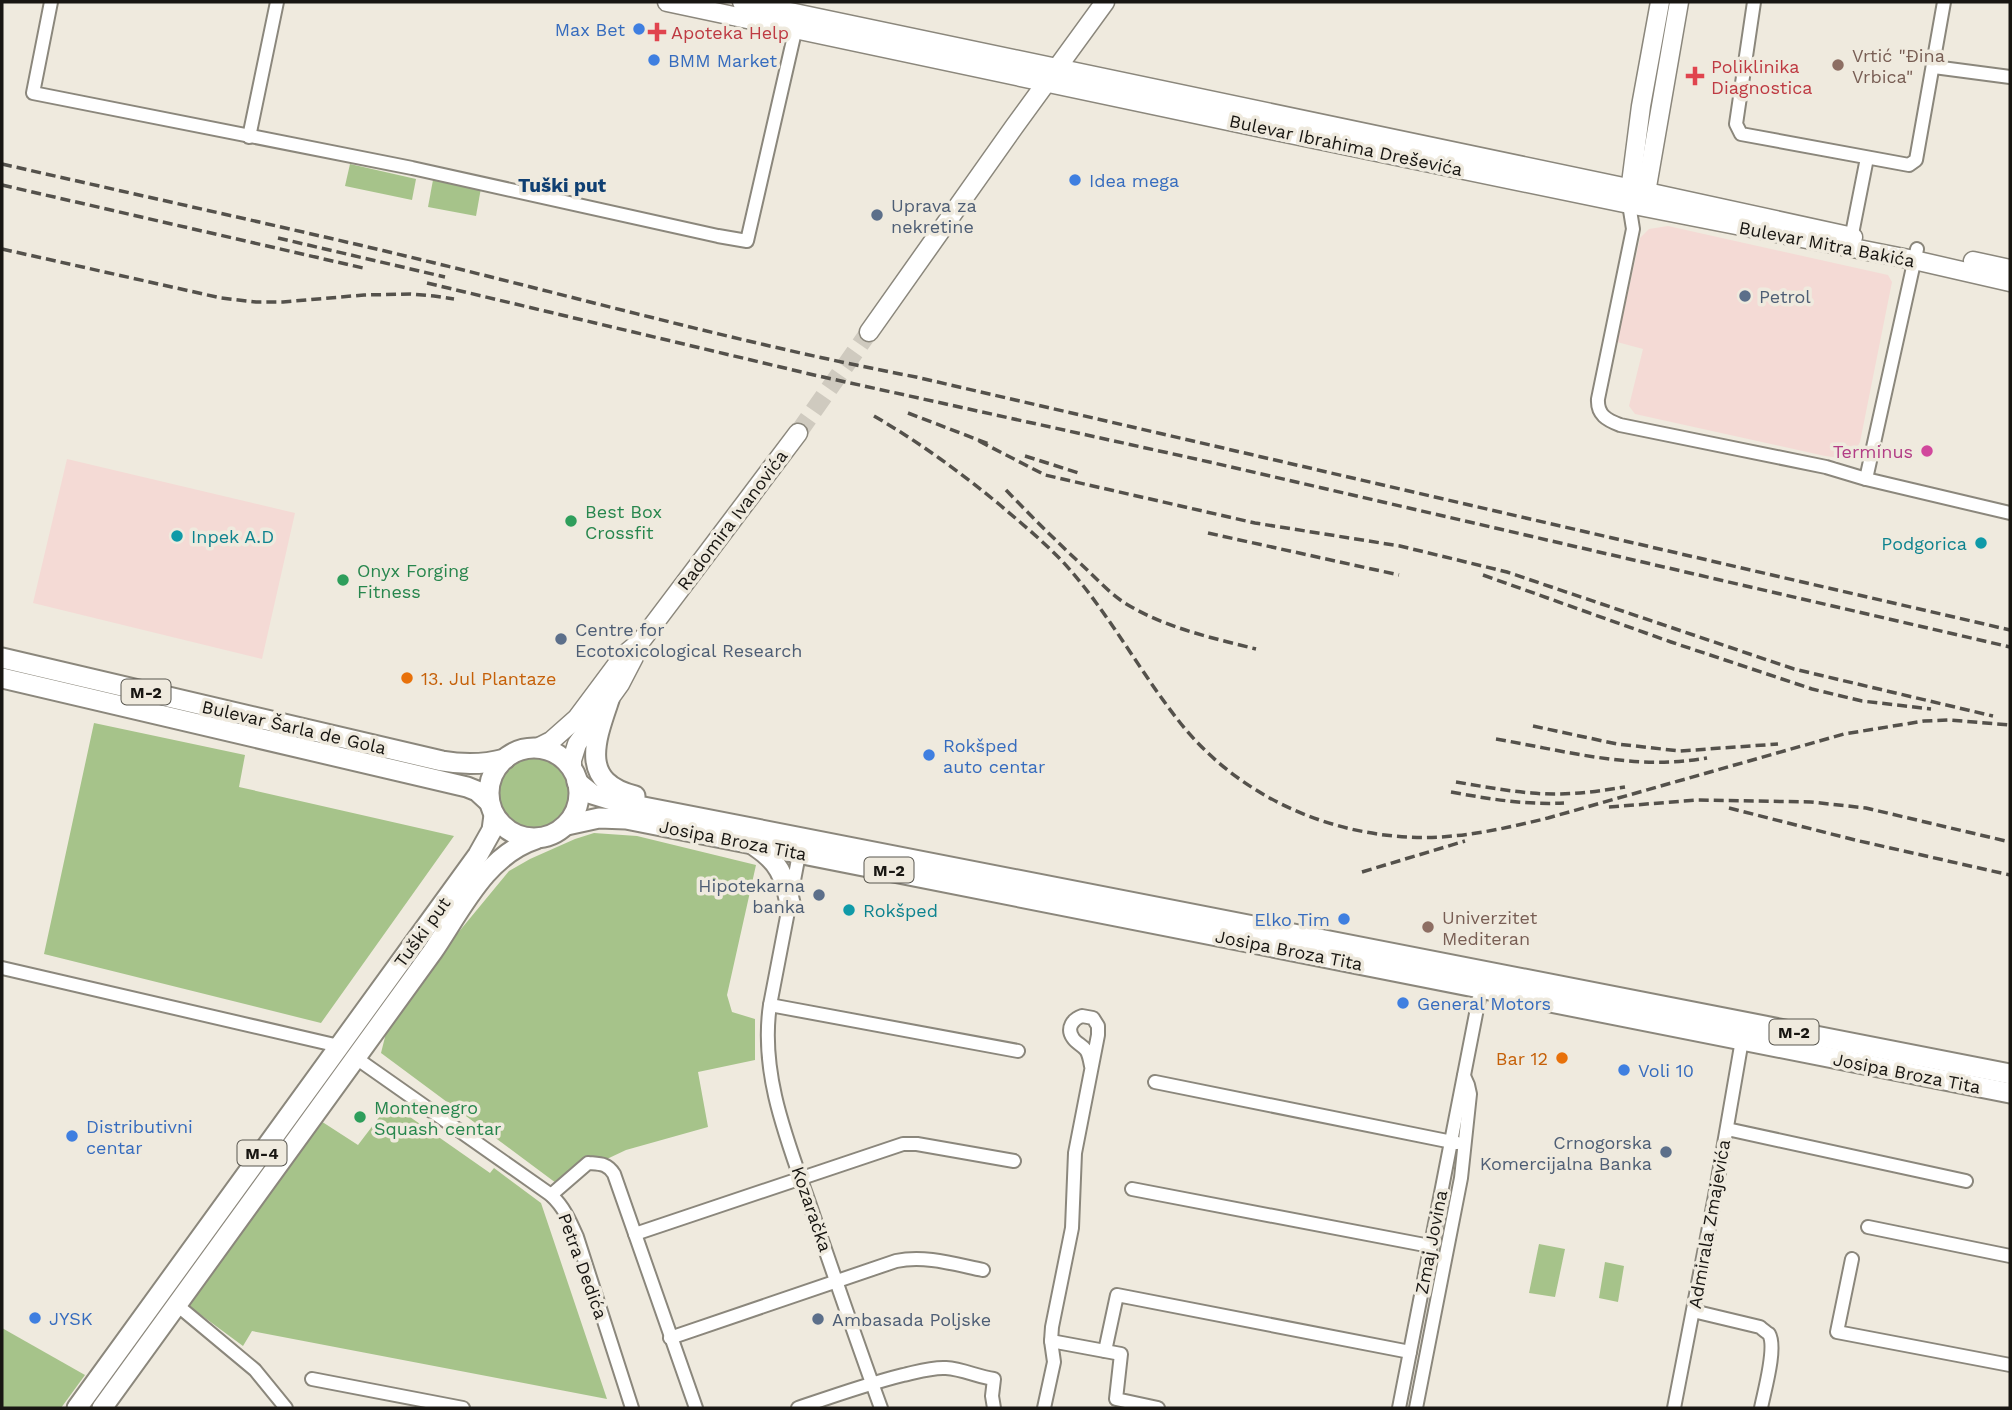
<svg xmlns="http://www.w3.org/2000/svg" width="2012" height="1410" viewBox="0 0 2012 1410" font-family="'Work Sans',sans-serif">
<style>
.industrial{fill:#f4dad5}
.green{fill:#a6c38a}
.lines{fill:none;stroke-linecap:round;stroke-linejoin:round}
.secondary-tunnel{stroke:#cfcabf;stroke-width:18;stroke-dasharray:18 9;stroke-linecap:butt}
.street-casing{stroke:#8b877c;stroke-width:16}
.secondary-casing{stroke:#8b877c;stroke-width:21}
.primary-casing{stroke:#8b877c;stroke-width:23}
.street{stroke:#fff;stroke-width:12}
.secondary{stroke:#fff;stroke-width:18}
.primary{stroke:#fff;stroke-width:19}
.rail{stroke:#54514b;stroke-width:3.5;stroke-dasharray:10 5;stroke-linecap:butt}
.shop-dot{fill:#3f7fe0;stroke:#efeade;stroke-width:2.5}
.health-dot{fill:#e0444e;stroke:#efeade;stroke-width:2.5}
.education-dot{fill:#8d6e63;stroke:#efeade;stroke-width:2.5}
.service-dot{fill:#5c6f8a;stroke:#efeade;stroke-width:2.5}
.hotel-dot{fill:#d1479c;stroke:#efeade;stroke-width:2.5}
.leisure-dot{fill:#2e9e5b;stroke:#efeade;stroke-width:2.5}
.culture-dot{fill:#0f9aa8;stroke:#efeade;stroke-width:2.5}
.food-dot{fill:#e8710a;stroke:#efeade;stroke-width:2.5}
.labels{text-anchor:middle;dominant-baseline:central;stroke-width:7;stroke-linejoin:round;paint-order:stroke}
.shield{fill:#efeade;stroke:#58564f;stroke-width:2}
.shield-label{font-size:16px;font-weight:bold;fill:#181612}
.shop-label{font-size:18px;fill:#366cbe;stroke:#efeade;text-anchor:start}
.health-label{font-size:18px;fill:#be3a42;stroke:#efeade;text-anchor:start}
.education-label{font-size:18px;fill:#785e54;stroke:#efeade;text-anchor:start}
.street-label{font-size:18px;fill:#181612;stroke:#efeade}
.service-label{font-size:18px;fill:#4e5e75;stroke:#efeade;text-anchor:start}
.hotel-label{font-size:18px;fill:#b23c85;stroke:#efeade;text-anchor:end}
.leisure-label{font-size:18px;fill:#27864d;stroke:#efeade;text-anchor:start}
.culture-label{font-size:18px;fill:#0d838f;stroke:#efeade;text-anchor:start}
.food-label{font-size:18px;fill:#c56008;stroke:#efeade;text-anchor:start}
.neighbourhood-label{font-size:19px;font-weight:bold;fill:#0f3f72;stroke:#efeade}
</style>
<rect width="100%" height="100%" fill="#efeade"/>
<g class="industrial">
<path d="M 1668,226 L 1888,275 L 1892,282 L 1860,442 L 1851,459 L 1825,456 L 1635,414 L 1629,406 L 1643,349 L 1617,342 L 1640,238 L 1649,229 Z"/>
<path d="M 67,459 L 295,513 L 262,659 L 33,603 Z"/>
</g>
<g class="green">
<path d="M 350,164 L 416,179 L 412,200 L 345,186 Z"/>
<path d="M 433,180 L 481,188 L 476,216 L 428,207 Z"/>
<path d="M 94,723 L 245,755 L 239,787 L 454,836 L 321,1023 L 44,954 Z"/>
<circle cx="533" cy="793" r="36"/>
<path d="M 594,833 L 637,836 L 756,865 L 727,995 L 732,1012 L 755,1019 L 755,1060 L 698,1072 L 708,1127 L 626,1150 L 556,1183 L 381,1053 L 388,1025 L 438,957 L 509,871 L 530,859 L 575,839 Z"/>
<path d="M 390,1103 L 490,1173 L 494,1168 L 541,1203 L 607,1399 L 252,1331 L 243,1346 L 182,1301 L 310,1114 L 358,1145 Z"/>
<path d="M 1539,1244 L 1565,1249 L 1555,1297 L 1529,1293 Z"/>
<path d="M 1605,1262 L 1624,1266 L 1618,1302 L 1599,1298 Z"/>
<path d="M 2,1328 L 85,1375 L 61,1408 L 2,1408 Z"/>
</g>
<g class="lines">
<path class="secondary-tunnel" d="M 798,433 L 869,332"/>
<defs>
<g id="street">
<path d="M 51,2 L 33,93 L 412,168 L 718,236 L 747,241 L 797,23"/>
<path d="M 1754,2 L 1736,124 L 1741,134 L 1909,165 L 1916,160 L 1944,2"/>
<path d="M 1934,67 L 2010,77"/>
<path d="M 249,137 L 277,2"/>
<path d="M 1629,204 L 1633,229 L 1598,399 C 1597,415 1607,420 1620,425 L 1826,467 L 1866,479 L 2010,513"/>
<path d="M 1850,244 L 1867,158"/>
<path d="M 1866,479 L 1917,249"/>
<path d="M 800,849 L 770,1005 C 759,1078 791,1149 814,1217 C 836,1281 858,1345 881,1408"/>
<path d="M 2,968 L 339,1046"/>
<path d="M 770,1005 L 1018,1051"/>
<path d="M 356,1058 L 551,1195 C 564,1207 570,1221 577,1237 L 632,1408"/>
<path d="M 1155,1082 L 1457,1143"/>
<path d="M 1727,1129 L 1966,1181"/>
<path d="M 1132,1189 L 1430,1246"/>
<path d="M 551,1195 L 588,1163 C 600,1164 607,1163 614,1174 L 696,1408"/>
<path d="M 1868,1227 L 2010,1256"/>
<path d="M 635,1234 L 903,1144 L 917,1144 L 1014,1161"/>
<path d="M 1852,1259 L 1837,1332 L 2010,1365"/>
<path d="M 177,1305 L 255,1370 L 286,1408"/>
<path d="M 1693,1311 L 1760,1327 C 1760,1327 1768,1334 1769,1334 C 1777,1348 1764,1392 1761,1408"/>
<path d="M 670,1338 L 896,1261 C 925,1255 954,1264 983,1270"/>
<path d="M 1051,1341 L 1121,1354 L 1116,1399 L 1158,1408"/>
<path d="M 1105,1351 L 1117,1295 L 1410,1352"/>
<path d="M 312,1379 L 463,1408"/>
<path d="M 798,1408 C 833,1396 867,1384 903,1375 C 917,1372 932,1367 946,1368 C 963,1369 978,1377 994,1379 L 992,1396 L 994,1408"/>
<path d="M 1044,1408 L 1054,1362 L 1051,1341 L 1052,1327 L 1072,1228 L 1075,1153 L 1098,1035 L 1098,1026 L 1093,1018 L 1082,1016 C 1073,1019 1066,1028 1073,1038 C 1076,1043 1082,1045 1086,1050 C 1089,1054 1090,1061 1091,1066"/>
<path d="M 1399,1408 L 1482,983"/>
<path d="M 1416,1408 L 1461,1178 L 1470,1094 L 1468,1085 L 1464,1076"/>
<path d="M 1674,1408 L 1715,1196 L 1742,1040"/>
</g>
<g id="secondary">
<path d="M 667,2 L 1271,130 L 1629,204 L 1914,260 L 2010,282"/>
<path d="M 742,2 L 1647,192 L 1853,237"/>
<path d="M 1629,199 L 1641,106 L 1660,2"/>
<path d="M 1644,204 L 1679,2"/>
<path d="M 1973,261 L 2010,269"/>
<path d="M 869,332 L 1014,127 L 1105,2"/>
<path d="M 537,748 L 551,741 L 577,718 L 624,655 L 641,641 L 798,433"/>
<path d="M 572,769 L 572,760 L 577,744 L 620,684 L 634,657"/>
</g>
<g id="primary">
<path d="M 2,658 L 442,761 C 464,765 483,765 505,759"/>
<path d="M 2,678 L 467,787 L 477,791 L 489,802"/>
<path d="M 609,700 C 595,741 579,782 635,796"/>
<circle cx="534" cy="793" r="45"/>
<path d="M 577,782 L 592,794 L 618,802 L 2010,1074"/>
<path d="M 567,825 L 599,818 L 626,819 L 2010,1093"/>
<path d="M 755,846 C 779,862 784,875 790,903"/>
<path d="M 77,1408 L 478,855 L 492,830 L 494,815"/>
<path d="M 102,1408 L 433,951 C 461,910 486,855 536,839"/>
</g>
</defs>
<use href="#street" class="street-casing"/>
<use href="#secondary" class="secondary-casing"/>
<use href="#primary" class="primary-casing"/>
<use href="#street" class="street"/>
<use href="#secondary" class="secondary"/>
<use href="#primary" class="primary"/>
<g class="rail">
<path d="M 2,164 C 129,193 257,221 385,251 C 562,293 737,343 916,377 L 2010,630"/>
<path d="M 2,185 L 363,268"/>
<path d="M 278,238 L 445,277"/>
<path d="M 2,249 L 221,298 L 256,302 L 283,302 L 364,295 L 411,294 L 434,296 L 454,299"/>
<path d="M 427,283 L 814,375 L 1214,463 L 2010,647"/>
<path d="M 908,413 L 989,444"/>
<path d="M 874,416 C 919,442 960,472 1000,505 C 1021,523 1043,541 1063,562 C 1107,610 1138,669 1178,720 C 1233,791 1318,832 1407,837 C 1454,840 1503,829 1548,818 L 1844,734 L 1924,721 L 1950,720 L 2010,725"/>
<path d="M 979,441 L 1045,475 L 1255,523 L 1400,546 L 1507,572 L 1794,669 L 1993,716"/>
<path d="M 1025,456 L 1082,474"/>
<path d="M 1006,490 C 1031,516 1056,541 1083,566 C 1097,579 1111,595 1128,605 C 1167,628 1212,638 1256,649"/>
<path d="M 1208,533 L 1399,575"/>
<path d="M 1483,575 L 1671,642 L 1812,689 L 1862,701 L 1931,709"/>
<path d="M 1533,726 L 1617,744 L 1680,751 L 1778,744"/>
<path d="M 1496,739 C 1566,751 1636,771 1707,758"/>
<path d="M 1456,782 C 1481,786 1506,791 1532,793 C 1563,796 1594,792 1625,787"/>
<path d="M 1451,792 C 1489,799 1526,805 1564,803"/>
<path d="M 1609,807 L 1698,800 L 1811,802 L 1866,808 L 2010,842"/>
<path d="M 1729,808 L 1855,840 L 2010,875"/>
<path d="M 1362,872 L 1465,841"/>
</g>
</g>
<g class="shop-dot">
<circle cx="639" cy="29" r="7"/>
<circle cx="654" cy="60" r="7"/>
<circle cx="1075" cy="180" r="7"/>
<circle cx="929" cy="755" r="7"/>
<circle cx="1344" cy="919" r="7"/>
<circle cx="1403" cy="1003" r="7"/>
<circle cx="1624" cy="1070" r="7"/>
<circle cx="72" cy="1136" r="7"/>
<circle cx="35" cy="1318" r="7"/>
</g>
<g class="health-dot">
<path d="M653.5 21.5h7v7h7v7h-7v7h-7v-7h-7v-7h7z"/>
<path d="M1691.5 65.5h7v7h7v7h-7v7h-7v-7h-7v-7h7z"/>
</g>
<g class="education-dot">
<circle cx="1838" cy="65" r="7"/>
<circle cx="1428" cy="927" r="7"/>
</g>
<g class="service-dot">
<circle cx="877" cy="215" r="7"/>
<circle cx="1745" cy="296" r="7"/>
<circle cx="561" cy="639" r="7"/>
<circle cx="819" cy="895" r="7"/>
<circle cx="1666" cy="1152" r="7"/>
<circle cx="818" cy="1319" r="7"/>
</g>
<circle class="hotel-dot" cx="1927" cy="451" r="7"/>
<g class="leisure-dot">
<circle cx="571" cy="521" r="7"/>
<circle cx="343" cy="580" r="7"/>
<circle cx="360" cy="1117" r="7"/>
</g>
<g class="culture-dot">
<circle cx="177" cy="536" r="7"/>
<circle cx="1981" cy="543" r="7"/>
<circle cx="849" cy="910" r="7"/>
</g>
<g class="food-dot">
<circle cx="407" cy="678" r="7"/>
<circle cx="1562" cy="1058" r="7"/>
</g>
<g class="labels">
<g class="shield">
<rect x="121.5" y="679.5" width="49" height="25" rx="5"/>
<rect x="864.5" y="857.5" width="49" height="25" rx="5"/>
<rect x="1769.5" y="1019.5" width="49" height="25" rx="5"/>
<rect x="237.5" y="1140.5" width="49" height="25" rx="5"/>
</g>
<g class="shield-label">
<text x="146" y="692">M-2</text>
<text x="889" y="870">M-2</text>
<text x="1794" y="1032">M-2</text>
<text x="262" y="1153">M-4</text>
</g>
<g class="shop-label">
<text x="625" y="29" text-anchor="end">Max Bet</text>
<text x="668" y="60">BMM Market</text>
<text x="1089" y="180">Idea mega</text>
<text x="943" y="745">Rokšped<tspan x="943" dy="21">auto centar</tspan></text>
<text x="1330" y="919" text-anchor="end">Elko Tim</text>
<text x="1417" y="1003">General Motors</text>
<text x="1638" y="1070">Voli 10</text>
<text x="86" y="1126">Distributivni<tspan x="86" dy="21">centar</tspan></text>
<text x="49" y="1318">JYSK</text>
</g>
<g class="health-label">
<text x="671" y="32">Apoteka Help</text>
<text x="1711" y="66">Poliklinika<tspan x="1711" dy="21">Diagnostica</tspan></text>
</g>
<g class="education-label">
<text x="1852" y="55">Vrtić "Đina<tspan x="1852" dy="21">Vrbica"</tspan></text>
<text x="1442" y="917">Univerzitet<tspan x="1442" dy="21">Mediteran</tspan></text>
</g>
<g class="street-label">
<text transform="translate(1346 145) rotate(12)">Bulevar Ibrahima Dreševića</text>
<text transform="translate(1827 244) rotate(11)">Bulevar Mitra Bakića</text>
<text transform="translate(732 520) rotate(-53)">Radomira Ivanovića</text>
<text transform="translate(294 727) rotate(13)">Bulevar Šarla de Gola</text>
<text transform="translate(733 840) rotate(11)">Josipa Broza Tita</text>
<text transform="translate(422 932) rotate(-54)">Tuški put</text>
<text transform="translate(1289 950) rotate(11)">Josipa Broza Tita</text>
<text transform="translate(1907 1073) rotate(11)">Josipa Broza Tita</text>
<text transform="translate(812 1209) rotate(71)">Kozaračka</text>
<text transform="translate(1709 1224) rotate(-80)">Admirala Zmajevića</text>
<text transform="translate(1431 1242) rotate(-79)">Zmaj Jovina</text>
<text transform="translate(583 1266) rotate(70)">Petra Dedića</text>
</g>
<g class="service-label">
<text x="891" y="205">Uprava za<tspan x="891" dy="21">nekretine</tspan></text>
<text x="1759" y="296">Petrol</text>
<text x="575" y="629">Centre for<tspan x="575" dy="21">Ecotoxicological Research</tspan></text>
<text x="805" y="885" text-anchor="end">Hipotekarna<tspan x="805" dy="21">banka</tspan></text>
<text x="1652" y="1142" text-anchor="end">Crnogorska<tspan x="1652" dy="21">Komercijalna Banka</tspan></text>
<text x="832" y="1319">Ambasada Poljske</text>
</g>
<g class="hotel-label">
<text x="1913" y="451">Terminus</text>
</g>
<g class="leisure-label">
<text x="585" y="511">Best Box<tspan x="585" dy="21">Crossfit</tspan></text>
<text x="357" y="570">Onyx Forging<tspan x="357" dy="21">Fitness</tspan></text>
<text x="374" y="1107">Montenegro<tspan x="374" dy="21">Squash centar</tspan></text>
</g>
<g class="culture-label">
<text x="191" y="536">Inpek A.D</text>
<text x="1967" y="543" text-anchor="end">Podgorica</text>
<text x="863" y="910">Rokšped</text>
</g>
<g class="food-label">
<text x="421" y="678">13. Jul Plantaze</text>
<text x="1548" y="1058" text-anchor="end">Bar 12</text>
</g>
<g class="neighbourhood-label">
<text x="562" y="185">Tuški put</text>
</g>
</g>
<rect width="2012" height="1410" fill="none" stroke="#181612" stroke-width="7"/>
</svg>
